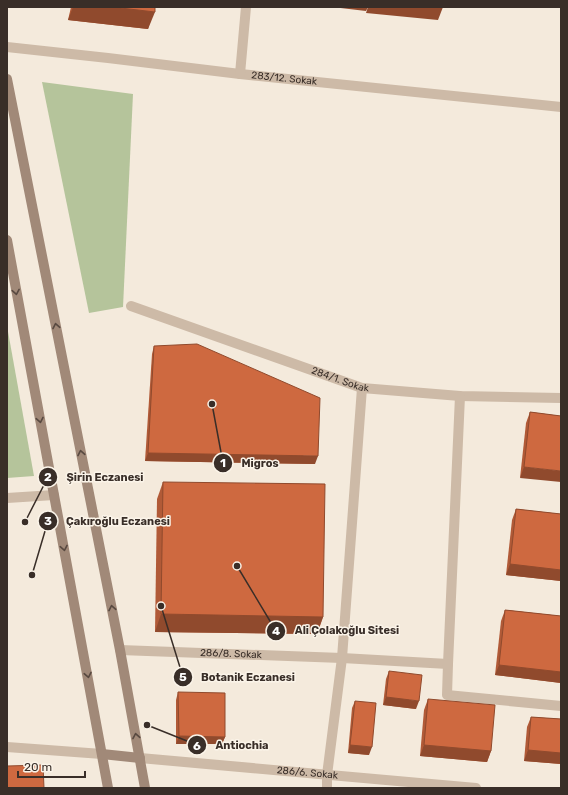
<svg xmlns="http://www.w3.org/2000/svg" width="568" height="795" viewBox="0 0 568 795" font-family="Rubik,sans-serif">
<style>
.green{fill:#b5c49b}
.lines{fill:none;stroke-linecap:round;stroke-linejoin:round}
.minor{stroke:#cdbaa7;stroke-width:10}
.secondary{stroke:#a18978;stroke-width:10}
.wall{fill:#b15a37}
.shaded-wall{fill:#904a2d}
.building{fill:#ce6940;stroke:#904a2d}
.oneway{stroke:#584940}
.labels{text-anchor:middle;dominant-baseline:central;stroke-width:3;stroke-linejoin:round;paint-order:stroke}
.street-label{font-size:10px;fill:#392e28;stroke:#fbf4e9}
.leader{fill:none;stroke:#392e28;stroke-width:1.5}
.callout-dot{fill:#392e28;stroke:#fbf4e9;stroke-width:1.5}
.mark-label{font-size:12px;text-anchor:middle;font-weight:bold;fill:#fff}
.callout-label{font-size:11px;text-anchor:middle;font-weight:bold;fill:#392e28;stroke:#fbf4e9;stroke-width:3;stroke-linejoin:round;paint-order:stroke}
</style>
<rect width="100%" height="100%" fill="#f4eadc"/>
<g class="green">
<path d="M 42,82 L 133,94 L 123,307 L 89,313 Z"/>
<path d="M 7,326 L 34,476 L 7,478 Z"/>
</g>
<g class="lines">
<g class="minor">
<path id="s1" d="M 7,47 L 108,58 L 240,74 L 561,107"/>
<path d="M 240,74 L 246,7"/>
<path id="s2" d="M 131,306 L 362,388 L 460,396 L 561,398"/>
<path d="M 7,498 L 54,495"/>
<path id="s3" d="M 120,650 L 342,658 L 448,664 L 460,396"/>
<path d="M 448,664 L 447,695 L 561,706"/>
<path d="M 7,747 L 102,754"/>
<path id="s4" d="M 140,758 L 476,788"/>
<path d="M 327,788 L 327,775 L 342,658 L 362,388"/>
</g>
<g class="secondary">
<path d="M 7,79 L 120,650 L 145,788"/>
<path d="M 7,240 L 108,788"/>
<path d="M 102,754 L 140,758"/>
</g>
</g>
<g class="wall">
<path d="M 71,7 L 155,7 L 148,29 L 68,20 Z"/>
<path d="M 154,346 L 315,464 L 145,461 L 152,354 Z"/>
<path d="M 530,412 L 561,416 L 520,478 L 526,423 Z"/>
<path d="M 163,482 L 323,617 L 317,634 L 155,632 L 157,499 Z"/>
<path d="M 516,509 L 561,514 L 561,581 L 506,575 L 512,520 Z"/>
<path d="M 505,610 L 561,616 L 561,683 L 495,675 L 501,621 Z"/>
<path d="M 389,671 L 416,709 L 383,705 L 386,679 Z"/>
<path d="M 178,692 L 225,737 L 222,744 L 176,744 L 176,700 Z"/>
<path d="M 428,699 L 491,751 L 487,762 L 420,756 L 424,710 Z"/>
<path d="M 355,701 L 369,755 L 348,753 L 352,708 Z"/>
<path d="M 531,717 L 561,719 L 561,764 L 524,761 L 527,727 Z"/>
</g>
<g class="shaded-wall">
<path d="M 73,7 L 112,7 L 155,12 L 148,29 L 68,20 Z"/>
<path d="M 332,7 L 368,7 L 366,11 Z"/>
<path d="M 368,7 L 443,7 L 438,20 L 366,13 Z"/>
<path d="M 148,453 L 318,456 L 315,464 L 145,461 Z"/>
<path d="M 524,467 L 561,471 L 561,482 L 520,478 Z"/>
<path d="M 510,564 L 561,570 L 561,581 L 506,575 Z"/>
<path d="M 161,614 L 323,617 L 317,634 L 155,632 Z"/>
<path d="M 499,665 L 561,672 L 561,683 L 495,675 Z"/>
<path d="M 386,697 L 419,701 L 416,709 L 383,705 Z"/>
<path d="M 179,736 L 225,737 L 222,744 L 176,744 Z"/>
<path d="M 350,745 L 372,747 L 369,755 L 348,753 Z"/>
<path d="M 424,745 L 491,751 L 487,762 L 420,756 Z"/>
<path d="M 528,750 L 561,753 L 561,764 L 524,761 Z"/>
</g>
<g class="building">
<path d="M 112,7 L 155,7 L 155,12 Z"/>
<path d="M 197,344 L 320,398 L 318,456 L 148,453 L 154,346 Z"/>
<path d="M 530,412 L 561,416 L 561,471 L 524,467 Z"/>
<path d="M 163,482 L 325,484 L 323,617 L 161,614 Z"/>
<path d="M 516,509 L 561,514 L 561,570 L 510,564 Z"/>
<path d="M 505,610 L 561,616 L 561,672 L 499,665 Z"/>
<path d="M 389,671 L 422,675 L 419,701 L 386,697 Z"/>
<path d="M 178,692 L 225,693 L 225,737 L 179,736 Z"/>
<path d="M 428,699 L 495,705 L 491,751 L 424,745 Z"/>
<path d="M 355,701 L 376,703 L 372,747 L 350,745 Z"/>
<path d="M 531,717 L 561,719 L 561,753 L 528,750 Z"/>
<path d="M 43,765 L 44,788 L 7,788 L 7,766 Z"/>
</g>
<defs><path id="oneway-chevron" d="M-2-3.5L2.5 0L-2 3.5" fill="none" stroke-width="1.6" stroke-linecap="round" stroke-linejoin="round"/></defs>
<g class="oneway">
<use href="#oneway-chevron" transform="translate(16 292) rotate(80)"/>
<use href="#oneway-chevron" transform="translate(56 326) rotate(-101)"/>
<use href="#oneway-chevron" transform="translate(40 420) rotate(79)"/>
<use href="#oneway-chevron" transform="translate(81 453) rotate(-101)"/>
<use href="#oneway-chevron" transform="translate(64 548) rotate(79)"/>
<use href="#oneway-chevron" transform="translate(112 608) rotate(-101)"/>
<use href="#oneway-chevron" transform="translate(88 675) rotate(79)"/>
<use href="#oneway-chevron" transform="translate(136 736) rotate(-100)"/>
</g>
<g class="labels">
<g class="street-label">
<text stroke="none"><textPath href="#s1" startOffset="279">283/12. Sokak</textPath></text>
<text stroke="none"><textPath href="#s2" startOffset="222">284/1. Sokak</textPath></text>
<text stroke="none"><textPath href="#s3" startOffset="111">286/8. Sokak</textPath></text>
<text stroke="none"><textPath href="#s4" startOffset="168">286/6. Sokak</textPath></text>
</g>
</g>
<path class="leader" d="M212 404L223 463M25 522L48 477M32 575L48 521M237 566L276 631M161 606L183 677M147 725L197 745"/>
<g class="callout-dot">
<circle cx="212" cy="404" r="4"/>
<circle cx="25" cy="522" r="4"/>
<circle cx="32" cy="575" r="4"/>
<circle cx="237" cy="566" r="4"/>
<circle cx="161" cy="606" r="4"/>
<circle cx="147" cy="725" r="4"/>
<circle cx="223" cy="463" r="10"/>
<circle cx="48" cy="477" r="10"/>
<circle cx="48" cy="521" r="10"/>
<circle cx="276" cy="631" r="10"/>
<circle cx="183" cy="677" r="10"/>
<circle cx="197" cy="745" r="10"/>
</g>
<g class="mark-label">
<text x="223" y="467">1</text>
<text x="48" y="481">2</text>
<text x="48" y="525">3</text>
<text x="276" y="635">4</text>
<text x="183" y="681">5</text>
<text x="197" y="750">6</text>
</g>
<g class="callout-label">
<text x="260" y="467">Migros</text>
<text x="105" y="481">Şirin Eczanesi</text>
<text x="118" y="525">Çakıroğlu Eczanesi</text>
<text x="347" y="634">Ali Çolakoğlu Sitesi</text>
<text x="248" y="681">Botanik Eczanesi</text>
<text x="242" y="749">Antiochia</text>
</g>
<rect width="568" height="795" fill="none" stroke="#392e28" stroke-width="16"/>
<path d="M18 771v6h67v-6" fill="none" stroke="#392e28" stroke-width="2"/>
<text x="24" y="771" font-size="12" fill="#392e28" stroke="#fbf4e9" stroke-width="3" paint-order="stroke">20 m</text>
</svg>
